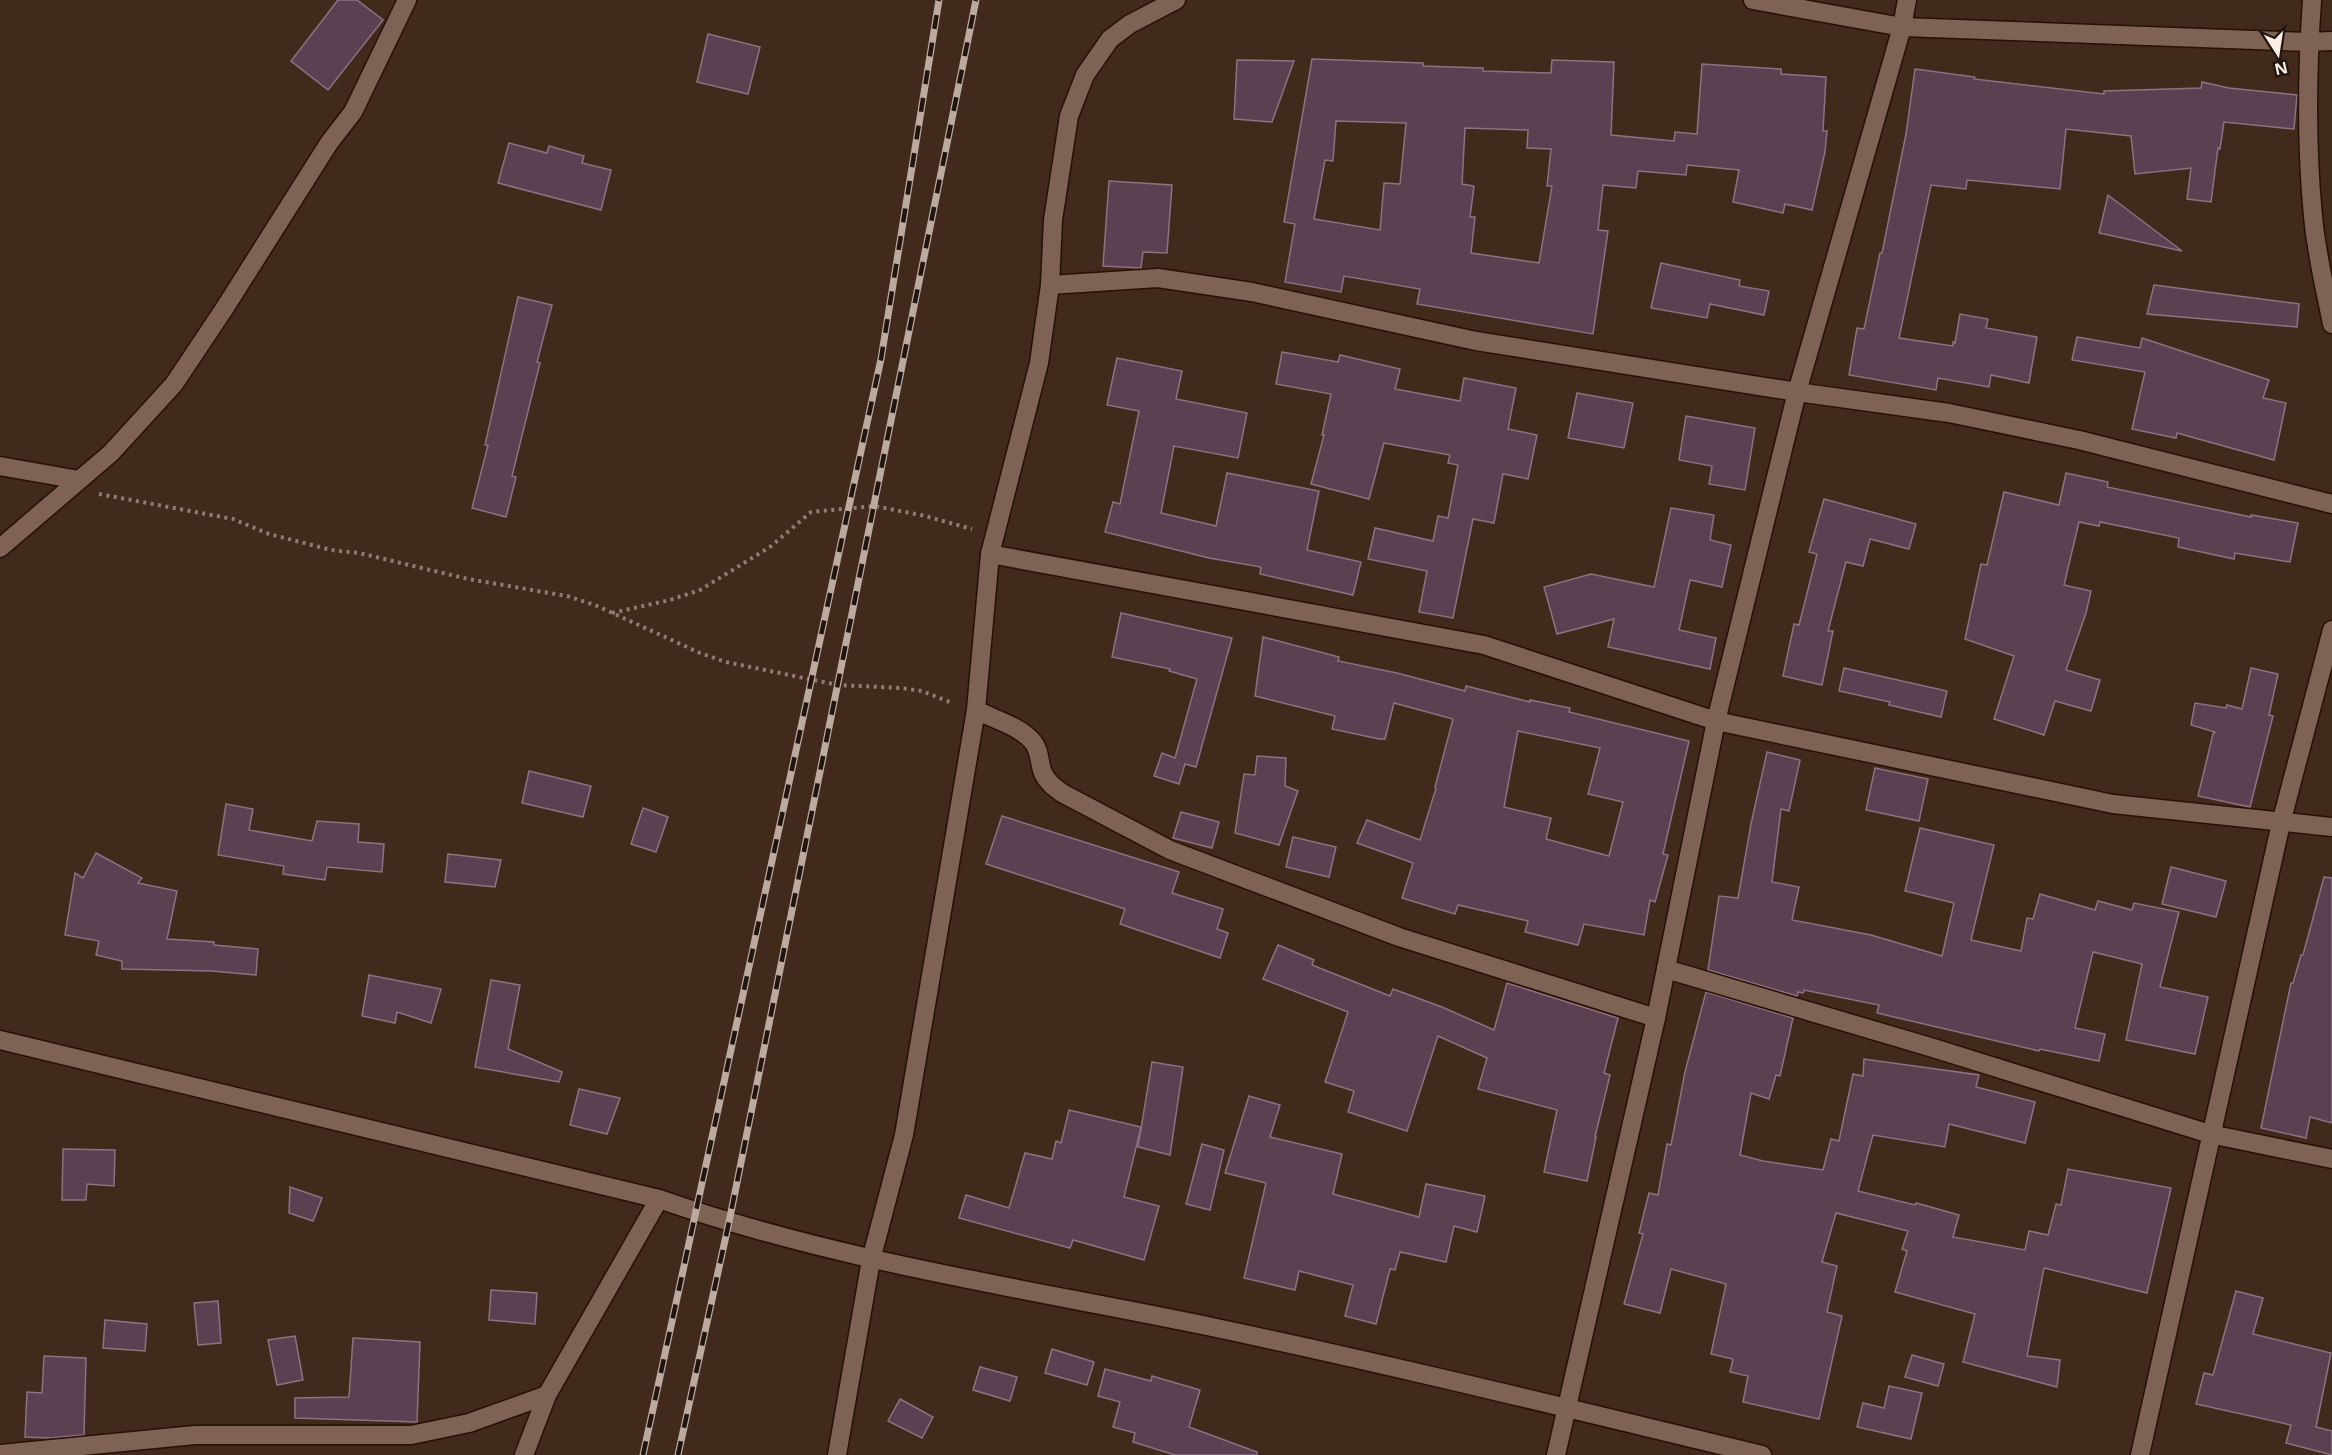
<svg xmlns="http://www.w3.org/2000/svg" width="2332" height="1455" viewBox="0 0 2332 1455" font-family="'Open Sans',sans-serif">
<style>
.building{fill:#5a4050;stroke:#8e7182;stroke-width:1.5;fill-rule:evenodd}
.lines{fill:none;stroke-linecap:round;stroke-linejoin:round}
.minor-casing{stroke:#271105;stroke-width:21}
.path{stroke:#917c71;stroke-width:4;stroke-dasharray:3 4.5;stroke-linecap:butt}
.minor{stroke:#7e6254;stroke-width:18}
.rail-casing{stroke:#bcaa9f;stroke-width:7}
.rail{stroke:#20150f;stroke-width:4.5;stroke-dasharray:14;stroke-linecap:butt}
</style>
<rect width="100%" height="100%" fill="#41291c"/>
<g class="building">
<path d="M 338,0 L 357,0 L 383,20 L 328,90 L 291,61 Z"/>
<path d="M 708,34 L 760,47 L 748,94 L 697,82 Z"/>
<path d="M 1312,59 L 1423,63 L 1423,66 L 1483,68 L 1483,71 L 1551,73 L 1552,60 L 1614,62 L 1611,135 L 1674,141 L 1675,132 L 1697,134 L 1702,64 L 1781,69 L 1781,74 L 1826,77 L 1823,131 L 1827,131 L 1825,152 L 1812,210 L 1785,204 L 1783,213 L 1733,202 L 1739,170 L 1687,165 L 1686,175 L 1638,171 L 1636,188 L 1603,185 L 1598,230 L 1608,231 L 1593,334 L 1417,304 L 1420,289 L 1344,276 L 1341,292 L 1285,282 L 1295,224 L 1284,222 ZM 1336,121 L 1406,123 L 1400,184 L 1384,183 L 1380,230 L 1314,219 L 1325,160 L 1333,161 ZM 1465,128 L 1528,130 L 1527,148 L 1551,149 L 1547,186 L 1552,186 L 1539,263 L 1471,253 L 1475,217 L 1470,217 L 1474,186 L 1462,184 Z"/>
<path d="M 1237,60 L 1294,61 L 1272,122 L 1234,119 Z"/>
<path d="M 1915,69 L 1975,77 L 1974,79 L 2104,94 L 2104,91 L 2201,88 L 2202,82 L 2229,88 L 2297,95 L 2294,129 L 2224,122 L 2220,149 L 2218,148 L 2211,202 L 2187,199 L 2191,168 L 2135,174 L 2131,136 L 2066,129 L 2060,189 L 1967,180 L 1966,189 L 1931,185 L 1899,338 L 1953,346 L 1953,342 L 1955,343 L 1960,314 L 1988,319 L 1986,328 L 2037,337 L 2029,383 L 1991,375 L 1989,387 L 1938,378 L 1936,390 L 1849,375 L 1857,328 L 1864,329 L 1880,253 L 1882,253 L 1906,134 Z"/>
<path d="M 509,143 L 547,153 L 549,146 L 584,156 L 582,163 L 611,170 L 601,210 L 498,183 Z"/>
<path d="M 1109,181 L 1172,185 L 1167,253 L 1143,252 L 1141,268 L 1103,266 Z"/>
<path d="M 2108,195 L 2182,251 L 2099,233 Z"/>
<path d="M 1661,263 L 1740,280 L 1739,286 L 1769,291 L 1764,315 L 1710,304 L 1707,318 L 1651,308 Z"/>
<path d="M 2154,285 L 2299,304 L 2297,327 L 2147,314 Z"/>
<path d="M 518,297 L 552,305 L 537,362 L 540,363 L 512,476 L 516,477 L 506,517 L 472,508 L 488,445 L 485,445 Z"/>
<path d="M 2077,337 L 2140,348 L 2142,338 L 2269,380 L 2263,398 L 2286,403 L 2274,460 L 2177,433 L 2176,438 L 2132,429 L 2145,372 L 2072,360 Z"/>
<path d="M 1282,352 L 1338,362 L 1340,355 L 1400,369 L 1395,389 L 1460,401 L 1464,378 L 1516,388 L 1508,429 L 1537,435 L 1528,479 L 1503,474 L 1494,523 L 1473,519 L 1453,618 L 1419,612 L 1427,571 L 1368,559 L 1375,528 L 1433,541 L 1438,516 L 1448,518 L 1458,465 L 1448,463 L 1450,455 L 1384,443 L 1369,499 L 1311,484 L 1324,435 L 1322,435 L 1331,394 L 1276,384 Z"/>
<path d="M 1117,358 L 1182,371 L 1176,399 L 1247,413 L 1238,458 L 1174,446 L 1161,513 L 1216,526 L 1227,473 L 1319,491 L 1307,550 L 1361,562 L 1353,595 L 1260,574 L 1261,567 L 1209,558 L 1105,532 L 1113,502 L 1120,504 L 1139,411 L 1107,405 Z"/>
<path d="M 1577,393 L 1633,403 L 1624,448 L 1568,438 Z"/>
<path d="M 1686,416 L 1755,428 L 1745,490 L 1709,484 L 1712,466 L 1679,460 Z"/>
<path d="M 2066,473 L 2108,482 L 2107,487 L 2251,517 L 2251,515 L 2298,523 L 2290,562 L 2235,553 L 2234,559 L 2178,547 L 2179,538 L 2100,522 L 2099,526 L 2079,522 L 2064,585 L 2091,591 L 2086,613 L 2066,670 L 2100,680 L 2091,711 L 2055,701 L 2044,735 L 1994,719 L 2014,656 L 1965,639 L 1981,564 L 1987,565 L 2004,492 L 2059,505 Z"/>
<path d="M 1824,499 L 1916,524 L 1909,549 L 1870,539 L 1863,566 L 1846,562 L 1828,631 L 1833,631 L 1822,685 L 1783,676 L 1794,624 L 1799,625 L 1817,554 L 1809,552 Z"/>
<path d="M 1671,508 L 1714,515 L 1710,540 L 1731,545 L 1722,587 L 1690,580 L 1679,630 L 1716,638 L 1710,669 L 1608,647 L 1614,619 L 1557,634 L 1544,587 L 1591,574 L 1654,587 Z"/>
<path d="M 1121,613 L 1232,638 L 1196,767 L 1185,764 L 1179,784 L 1154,776 L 1162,753 L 1175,758 L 1197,679 L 1169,671 L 1170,669 L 1112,657 Z"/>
<path d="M 1263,637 L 1339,657 L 1338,661 L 1397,673 L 1465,691 L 1466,686 L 1530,702 L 1530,700 L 1570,708 L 1569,712 L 1689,741 L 1663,854 L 1668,855 L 1655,902 L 1650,900 L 1644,935 L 1584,924 L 1578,945 L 1525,932 L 1528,921 L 1458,905 L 1455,914 L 1402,898 L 1413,863 L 1357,843 L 1367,820 L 1420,840 L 1436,788 L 1435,787 L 1453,719 L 1394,703 L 1385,739 L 1379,739 L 1332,729 L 1335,716 L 1255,696 ZM 1518,731 L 1600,748 L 1588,794 L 1623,802 L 1609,856 L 1546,839 L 1551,818 L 1504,807 Z"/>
<path d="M 1844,668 L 1947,691 L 1941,717 L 1889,705 L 1890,702 L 1839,691 Z"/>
<path d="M 2251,668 L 2278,674 L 2269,715 L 2273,716 L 2250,807 L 2198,796 L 2213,734 L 2215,732 L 2191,725 L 2195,703 L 2226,708 L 2227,705 L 2242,709 Z"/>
<path d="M 1767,752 L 1800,760 L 1789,811 L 1781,809 L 1772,882 L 1799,887 L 1792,920 L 1871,935 L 1942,956 L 1954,903 L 1905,891 L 1920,828 L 1994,845 L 1971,940 L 2021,951 L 2027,918 L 2033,919 L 2040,894 L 2095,910 L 2098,901 L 2132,910 L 2134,903 L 2179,912 L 2160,987 L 2208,997 L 2195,1054 L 2126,1040 L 2142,964 L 2093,952 L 2075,1028 L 2105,1034 L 2099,1061 L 2040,1049 L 2039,1051 L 1877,1013 L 1879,1005 L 1804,990 L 1803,993 L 1798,992 L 1797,996 L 1708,970 L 1719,896 L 1738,898 L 1751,824 Z"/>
<path d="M 1257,756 L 1286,758 L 1285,786 L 1298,791 L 1279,845 L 1235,833 L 1244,774 L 1255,775 Z"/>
<path d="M 1875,768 L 1928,779 L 1919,821 L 1866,810 Z"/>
<path d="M 529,771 L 591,786 L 583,817 L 522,803 Z"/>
<path d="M 226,804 L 253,809 L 249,830 L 312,841 L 317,821 L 359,824 L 358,842 L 384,844 L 382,872 L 327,867 L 325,880 L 283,874 L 284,866 L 218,855 Z"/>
<path d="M 643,808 L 668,817 L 656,852 L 631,844 Z"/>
<path d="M 1181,812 L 1219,822 L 1212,848 L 1173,838 Z"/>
<path d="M 1002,816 L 1179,872 L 1172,893 L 1223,909 L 1217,929 L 1228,933 L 1220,958 L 1120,924 L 1125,909 L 986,864 Z"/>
<path d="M 1293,837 L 1336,847 L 1329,877 L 1286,867 Z"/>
<path d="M 96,853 L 142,878 L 138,883 L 177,891 L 167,939 L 214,942 L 214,945 L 258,949 L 256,975 L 212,971 L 122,969 L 122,961 L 96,955 L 99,941 L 65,935 L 75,873 L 83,878 Z"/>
<path d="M 448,854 L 501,860 L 495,887 L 445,882 Z"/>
<path d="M 2171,867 L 2226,881 L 2216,917 L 2162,904 Z"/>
<path d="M 2324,877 L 2332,878 L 2332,1123 L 2310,1117 L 2306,1138 L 2261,1128 L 2291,983 L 2293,983 L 2301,955 L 2303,955 Z"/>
<path d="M 1278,945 L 1314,960 L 1312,965 L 1390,996 L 1393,989 L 1442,1007 L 1494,1030 L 1507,983 L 1618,1018 L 1604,1073 L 1610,1075 L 1595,1137 L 1596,1137 L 1587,1181 L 1544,1172 L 1557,1110 L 1478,1089 L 1487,1058 L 1438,1036 L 1407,1131 L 1348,1112 L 1354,1091 L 1325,1082 L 1348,1012 L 1263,979 Z"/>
<path d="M 369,975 L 441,989 L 431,1023 L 397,1012 L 395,1023 L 362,1016 Z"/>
<path d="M 491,980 L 520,985 L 508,1049 L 562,1072 L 559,1082 L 475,1067 Z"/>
<path d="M 1706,992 L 1793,1018 L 1780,1076 L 1776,1075 L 1769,1099 L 1751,1093 L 1740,1155 L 1763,1161 L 1823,1170 L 1831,1139 L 1839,1141 L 1853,1074 L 1863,1076 L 1864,1059 L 1979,1075 L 1976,1087 L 2035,1102 L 2025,1143 L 1949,1124 L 1945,1147 L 1873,1135 L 1858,1191 L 1915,1205 L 1916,1203 L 1959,1215 L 1953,1237 L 2025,1250 L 2029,1231 L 2048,1235 L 2056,1204 L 2061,1205 L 2068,1169 L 2171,1188 L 2147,1293 L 2044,1268 L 2027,1356 L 2060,1360 L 2057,1387 L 1963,1362 L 1975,1314 L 1895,1292 L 1907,1251 L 1902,1249 L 1908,1231 L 1836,1213 L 1822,1262 L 1837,1266 L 1827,1312 L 1842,1316 L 1819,1419 L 1743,1402 L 1748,1376 L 1730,1372 L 1733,1359 L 1711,1354 L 1726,1284 L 1671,1269 L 1660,1313 L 1624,1304 L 1643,1234 L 1639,1233 L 1649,1193 L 1658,1195 L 1667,1144 L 1671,1145 L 1685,1072 Z"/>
<path d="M 1152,1062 L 1183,1067 L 1170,1155 L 1138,1147 Z"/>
<path d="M 579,1089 L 620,1098 L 607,1134 L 570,1125 Z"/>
<path d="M 1249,1096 L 1280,1105 L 1270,1137 L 1342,1154 L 1333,1194 L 1419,1217 L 1426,1184 L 1485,1196 L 1477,1232 L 1454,1226 L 1446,1262 L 1400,1252 L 1395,1270 L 1390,1269 L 1376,1324 L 1345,1316 L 1353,1285 L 1299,1271 L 1295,1290 L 1244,1278 L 1266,1183 L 1225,1173 Z"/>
<path d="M 1069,1110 L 1141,1127 L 1124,1197 L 1159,1206 L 1144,1260 L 1073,1240 L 1070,1248 L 959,1218 L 966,1195 L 1009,1208 L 1025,1153 L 1052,1159 L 1056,1141 L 1061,1143 Z"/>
<path d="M 1202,1144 L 1224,1150 L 1210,1210 L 1186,1204 Z"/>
<path d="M 63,1149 L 115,1150 L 114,1186 L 87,1184 L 86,1200 L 62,1200 Z"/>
<path d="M 290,1187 L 322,1198 L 313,1221 L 289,1213 Z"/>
<path d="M 491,1290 L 537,1293 L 535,1324 L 489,1320 Z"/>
<path d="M 2236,1291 L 2263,1298 L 2253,1334 L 2331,1353 L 2316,1427 L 2332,1431 L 2332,1455 L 2286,1443 L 2291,1425 L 2196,1404 L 2204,1373 L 2213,1375 Z"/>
<path d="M 218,1301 L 221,1343 L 198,1345 L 194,1303 Z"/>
<path d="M 105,1320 L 147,1324 L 145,1351 L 103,1348 Z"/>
<path d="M 295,1336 L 303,1380 L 277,1385 L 268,1340 Z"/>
<path d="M 353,1338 L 420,1342 L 417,1422 L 295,1418 L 295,1398 L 349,1397 Z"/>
<path d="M 1052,1349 L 1094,1362 L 1087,1385 L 1045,1373 Z"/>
<path d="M 1912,1355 L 1944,1364 L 1938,1386 L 1905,1377 Z"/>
<path d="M 44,1356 L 86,1358 L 84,1435 L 50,1438 L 25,1437 L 27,1392 L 42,1393 Z"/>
<path d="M 980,1367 L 1017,1377 L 1010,1401 L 973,1390 Z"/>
<path d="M 1105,1369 L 1151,1381 L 1152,1376 L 1200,1390 L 1189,1427 L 1257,1452 L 1257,1455 L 1175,1455 L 1133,1442 L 1135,1433 L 1113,1427 L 1120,1402 L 1098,1396 Z"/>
<path d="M 1889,1386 L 1922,1393 L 1911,1439 L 1857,1427 L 1863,1403 L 1884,1408 Z"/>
<path d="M 900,1399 L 933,1417 L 922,1438 L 888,1421 Z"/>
</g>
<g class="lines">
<defs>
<g id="minor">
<path d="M 1753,0 L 1902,27 L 2309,42 L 2332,41"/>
<path d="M 2312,0 C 2307,71 2306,144 2313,216 C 2316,252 2325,288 2332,324"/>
<path d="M 1050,285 L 1158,278 L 1252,292 L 1476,341 L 1797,392 L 1949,413 L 2079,440 L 2332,504"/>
<path d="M 0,466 L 79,480"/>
<path d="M 0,548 L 111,453 L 174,384 L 226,306 L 329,143 L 353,112 L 407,0"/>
<path d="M 990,554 L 1484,645 L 1716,721 L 2113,804 L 2332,827"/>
<path d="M 976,710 C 993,719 1020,726 1033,742 C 1040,750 1039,763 1043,773 C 1047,782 1054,787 1062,793 L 1170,850 L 1399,937 L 1656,1018"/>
<path d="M 1666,969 L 1930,1047 L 2210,1134 L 2332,1159"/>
<path d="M 0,1040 L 659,1199 C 837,1261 1023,1288 1207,1326 C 1393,1365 1578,1411 1762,1455"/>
<path d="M 0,1454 L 195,1435 L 411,1435 L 469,1423 L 547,1395"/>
<path d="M 524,1455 L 547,1395 L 659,1199"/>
<path d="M 837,1455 L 871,1260 L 904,1135 L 976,710 L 990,554 L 1039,363 L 1050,285 L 1053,220 L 1069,116 L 1085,75 L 1110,39 L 1130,24 L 1176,0"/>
<path d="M 1556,1455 L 1656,1018 L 1716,721 L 1797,392 L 1902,27 L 1907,0"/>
<path d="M 2140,1455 L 2281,823 L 2332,630"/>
</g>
</defs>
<use href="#minor" class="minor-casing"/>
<g class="path">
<path d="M 99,494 L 233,519 L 269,534 L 331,550 L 359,553 L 468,579 L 567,596 L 595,605 L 700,653 L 726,662 L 838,685 L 901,688 L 922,691 L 952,703"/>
<path d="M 612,613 L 670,600 L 700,590 L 770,547 L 811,512 L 874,506 L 921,515 L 972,529"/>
</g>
<use href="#minor" class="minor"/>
<defs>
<g id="rail">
<path d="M 643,1455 L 881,359 L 939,0"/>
<path d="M 678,1455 L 729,1222 L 976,0"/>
</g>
</defs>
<use href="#rail" class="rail-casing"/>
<use href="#rail" class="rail"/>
</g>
<g transform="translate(2278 54) rotate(168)" stroke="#20150f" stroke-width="4.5" paint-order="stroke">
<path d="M0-4.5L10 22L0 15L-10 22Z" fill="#fdede4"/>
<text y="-9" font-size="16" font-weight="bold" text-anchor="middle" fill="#fdede4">N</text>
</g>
</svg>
